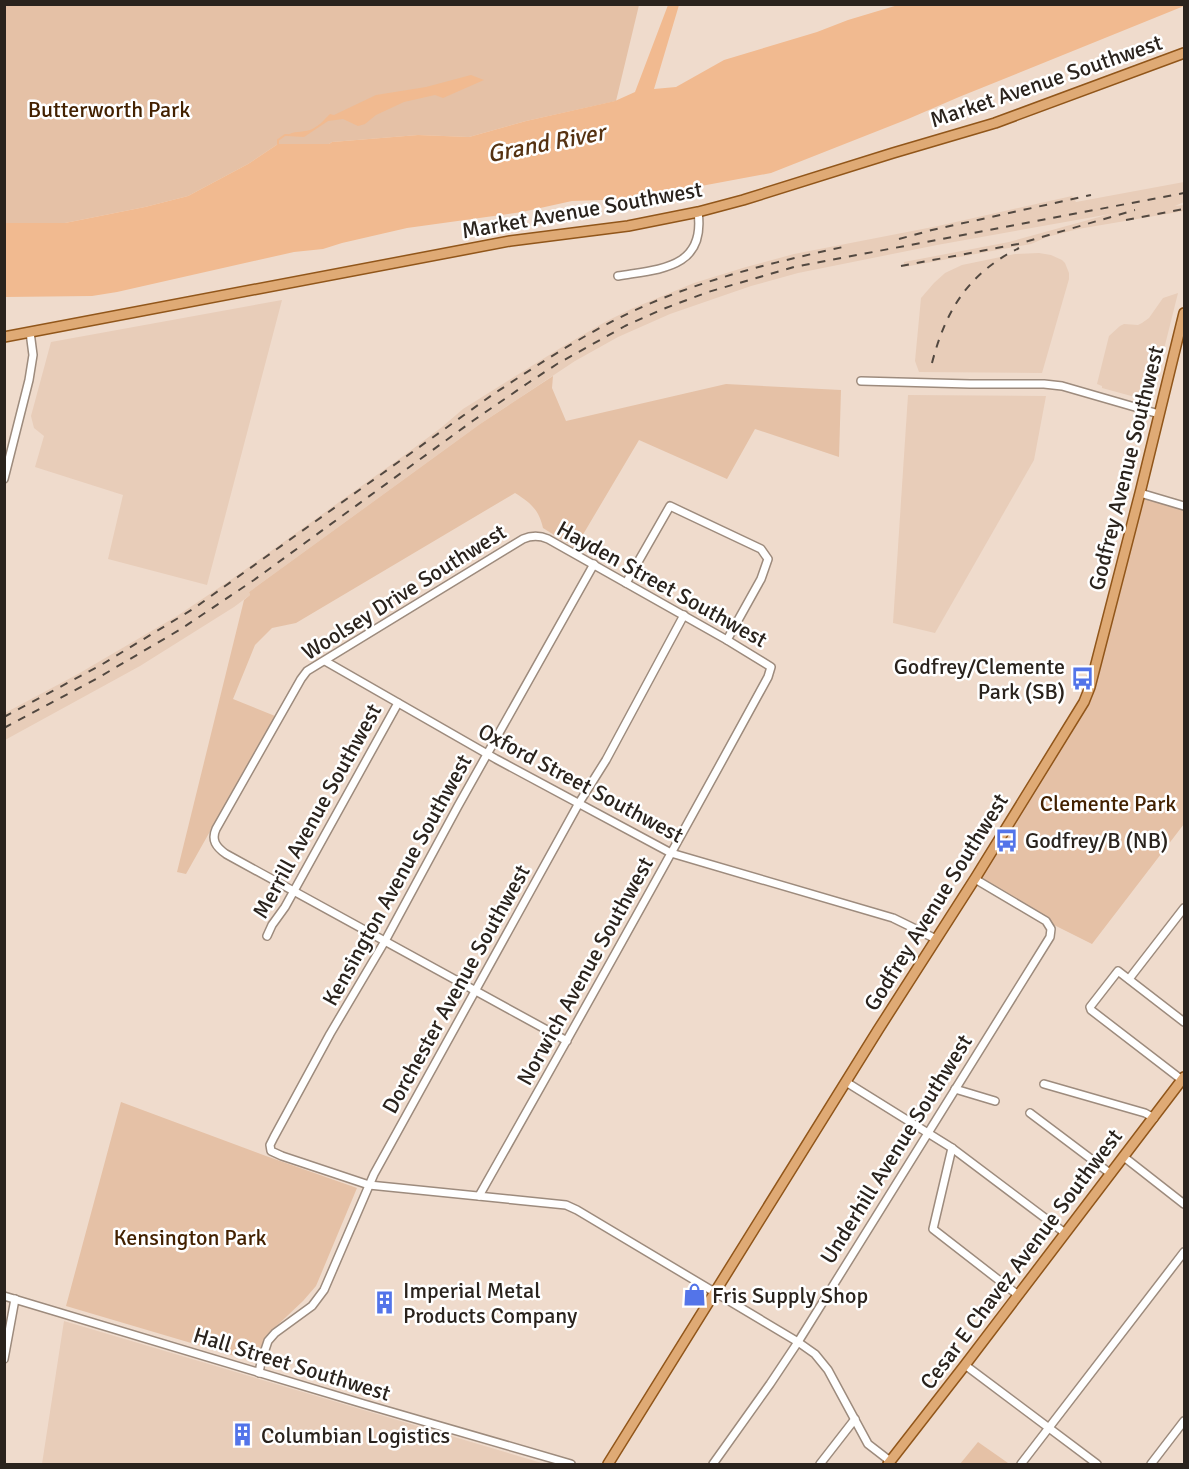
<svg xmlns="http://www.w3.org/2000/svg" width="1189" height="1469" viewBox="0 0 1189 1469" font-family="Signika,sans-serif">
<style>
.built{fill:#e8cdb9}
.green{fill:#e5c1a6}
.water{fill:#f1ba90}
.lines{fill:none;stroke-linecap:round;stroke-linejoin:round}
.stream{stroke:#f1ba90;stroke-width:2}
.minor-casing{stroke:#9d8b7d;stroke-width:10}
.major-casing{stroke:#91561a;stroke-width:12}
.minor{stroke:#fff;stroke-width:7}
.major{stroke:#dfaa75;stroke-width:9}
.rail{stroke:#524840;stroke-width:2;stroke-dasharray:8 8;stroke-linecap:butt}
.labels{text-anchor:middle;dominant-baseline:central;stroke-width:5;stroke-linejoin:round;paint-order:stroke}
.street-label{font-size:22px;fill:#2a231d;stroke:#fff}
.park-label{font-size:22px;fill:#432100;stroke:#fff}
.poi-label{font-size:22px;fill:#2a231d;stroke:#fff;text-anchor:start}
.water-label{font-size:24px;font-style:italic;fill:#563212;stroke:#fff}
</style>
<rect width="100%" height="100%" fill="#efdbcc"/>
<g class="built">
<path d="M 1184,182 L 1184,202 L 1175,206 L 1184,205 L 1184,211 L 1078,229 L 1047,237 L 1031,244 L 904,267 L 904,262 L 1009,242 L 1110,214 L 937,245 L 798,273 L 751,286 L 670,314 L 618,337 L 575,361 L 480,424 L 249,592 L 250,595 L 234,607 L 140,666 L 5,740 L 5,713 L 78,674 L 177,616 L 232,579 L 406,454 L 442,427 L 463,409 L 562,347 L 605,322 L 631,309 L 694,283 L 746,267 L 794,254 L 938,226 L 1072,196 L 1076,202 Z"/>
<path d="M 1039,253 L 1051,255 L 1062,260 L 1065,263 L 1069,273 L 1069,279 L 1042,373 L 919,372 L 915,361 L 921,298 L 934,283 L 945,273 L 962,265 L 1015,254 Z"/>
<path d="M 1178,293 L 1152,397 L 1146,400 L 1102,388 L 1102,386 L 1097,384 L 1109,336 L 1120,326 L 1124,324 L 1138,325 L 1142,323 L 1149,318 L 1163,298 Z"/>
<path d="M 282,300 L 207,585 L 108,559 L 123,495 L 35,467 L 44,436 L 34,428 L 31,416 L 51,342 Z"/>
<path d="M 908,395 L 1046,396 L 1034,460 L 935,633 L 893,623 Z"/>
<path d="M 64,1321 L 545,1464 L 42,1464 Z"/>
</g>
<g class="green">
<path d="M 5,5 L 639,5 L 616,101 L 526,121 L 469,137 L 418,135 L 332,142 L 329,144 L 278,144 L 248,164 L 188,196 L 145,207 L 65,223 L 5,223 Z"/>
<path d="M 553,376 L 552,388 L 566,421 L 726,384 L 841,390 L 839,457 L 755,429 L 727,479 L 639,440 L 575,548 L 543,528 C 539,510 531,503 515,493 L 296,623 L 272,628 L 255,645 L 233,699 L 275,716 L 186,874 L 177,872 L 244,600 L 250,595 L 249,592 L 480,424 Z"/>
<path d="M 1140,493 L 1184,506 L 1184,824 L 1092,944 L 1046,921 L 975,879 L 1084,702 Z"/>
<path d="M 121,1102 L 266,1156 L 357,1188 L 316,1286 L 303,1301 L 267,1335 C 262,1343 260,1355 252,1361 L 66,1306 Z"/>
<path d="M 978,1442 L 1008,1463 L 1007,1464 L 960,1464 Z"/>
</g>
<g class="water">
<path d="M 668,5 L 679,5 L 654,89 L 676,87 L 724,60 L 817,32 L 848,20 L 898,5 L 1184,4 L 1184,6 L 959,97 L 908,119 L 771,173 L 610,203 L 603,200 L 572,201 L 522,212 L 407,228 L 342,243 L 323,249 L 294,252 L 117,292 L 92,296 L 5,297 L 5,223 L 65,223 L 145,207 L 188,196 L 248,164 L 278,144 L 329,144 L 332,142 L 418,135 L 469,137 L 526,121 L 615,101 L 635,92 Z"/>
<path d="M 471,75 L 484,80 L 443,98 L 435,95 L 404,102 L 376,115 L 365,124 L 358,126 L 343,119 L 328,121 L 304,137 L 286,136 C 294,130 301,133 310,130 C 318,127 324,120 330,114 L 334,115 L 376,95 L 426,87 Z"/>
</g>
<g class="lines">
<path class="stream" d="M 278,144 L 278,140 L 285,135 L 288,135"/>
<defs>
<g id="minor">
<path d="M 618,276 C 659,269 706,269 698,212"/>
<path d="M 861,381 L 970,384 L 1044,384 L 1062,386 L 1159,414"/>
<path d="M 4,479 L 29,380 L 33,355 L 30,332"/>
<path d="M 1140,493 L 1184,506"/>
<path d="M 594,564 L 458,806 L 385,941 L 330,1034 L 274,1137 L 270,1145 L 271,1151 L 282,1156 L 369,1185 L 566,1205 L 577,1210 L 798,1342 L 815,1354 L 828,1370 L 868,1444 L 890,1461"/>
<path d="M 626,583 L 670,506 L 761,549 L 768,559 L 761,579 L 727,640"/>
<path d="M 325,661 L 496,759 L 671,853 L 893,918 L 936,939"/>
<path d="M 267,936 L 272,925 L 285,907 L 398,703"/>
<path d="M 1129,979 L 1184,908"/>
<path d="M 1182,1080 L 1091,1010 L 1090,1007 L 1118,971 L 1184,1022"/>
<path d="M 846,1082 L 952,1148 L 1065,1233"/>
<path d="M 1044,1084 L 1145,1113 L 1154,1118"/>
<path d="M 955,1089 L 995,1101"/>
<path d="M 1030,1113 L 1111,1174"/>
<path d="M 952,1148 L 933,1229 L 1018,1295"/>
<path d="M 1124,1157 L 1184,1204"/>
<path d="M 479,1196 C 577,1023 673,851 768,677 L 771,667 L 727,640 L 548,539 C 539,535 532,535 523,539 L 307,671 L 301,679 L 216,829 C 211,840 216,847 226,854 L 567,1041"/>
<path d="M 4,1296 L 364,1404 L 571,1464"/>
<path d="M 4,1359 L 15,1299"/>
<path d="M 965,1365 L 1097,1464"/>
<path d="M 259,1373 L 261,1362 L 268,1341 L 275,1333 L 312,1306 L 324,1290 L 374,1174 L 579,803 L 606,760 L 684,615"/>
<path d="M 713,1464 L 770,1384 L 798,1342 L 1050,937 L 1051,929 L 1046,921 L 975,879"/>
<path d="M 820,1464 L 855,1419"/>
<path d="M 1021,1464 L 1184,1252"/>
<path d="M 1151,1464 L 1184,1421"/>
</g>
<g id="major">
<path d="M 4,337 L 510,241 L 628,226 L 698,212 L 743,200 L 893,153 L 995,123 L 1184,53"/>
<path d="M 608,1464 L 878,1030 L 976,877 L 1084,702 L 1090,687 L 1140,493 L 1184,313"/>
<path d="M 888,1464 L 965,1365 L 1184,1077"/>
</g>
</defs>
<use href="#minor" class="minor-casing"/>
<use href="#major" class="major-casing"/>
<use href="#minor" class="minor"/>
<use href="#major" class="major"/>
<g class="rail">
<path d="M 1126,220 L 1184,209"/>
<path d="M 899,239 L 932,230 L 1091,195"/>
<path d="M 901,266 L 1018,244 L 1135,210"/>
<path d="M 932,363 C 946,309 969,273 1019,248"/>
<path d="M 4,717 L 101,665 L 193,609 L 492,395 C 536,366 581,336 629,313 C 696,281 770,263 843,247"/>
<path d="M 4,728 L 96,679 L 181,629 L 254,580 L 474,420 L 528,383 L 557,364 L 625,326 L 663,309 L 708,292 L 794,267 L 1184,193"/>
</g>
</g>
<defs>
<symbol id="bus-bare" viewBox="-9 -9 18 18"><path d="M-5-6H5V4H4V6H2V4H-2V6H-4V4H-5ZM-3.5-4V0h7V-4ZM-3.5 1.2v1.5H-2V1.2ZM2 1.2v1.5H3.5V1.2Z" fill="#5374e9" stroke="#fff" stroke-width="2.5" paint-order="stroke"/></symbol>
<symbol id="shop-bare" viewBox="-9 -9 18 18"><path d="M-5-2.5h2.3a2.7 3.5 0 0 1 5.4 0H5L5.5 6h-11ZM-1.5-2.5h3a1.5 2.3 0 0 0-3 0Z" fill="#5374e9" stroke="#fff" stroke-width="2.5" paint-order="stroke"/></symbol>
<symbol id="building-bare" viewBox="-9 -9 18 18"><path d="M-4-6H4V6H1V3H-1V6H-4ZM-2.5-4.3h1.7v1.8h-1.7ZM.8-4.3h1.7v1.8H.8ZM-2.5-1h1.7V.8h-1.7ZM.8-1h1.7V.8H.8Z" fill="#5374e9" stroke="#fff" stroke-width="2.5" paint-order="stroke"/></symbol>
</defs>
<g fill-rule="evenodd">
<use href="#bus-bare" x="1066" y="662" width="33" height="33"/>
<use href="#bus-bare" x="990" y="824" width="33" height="33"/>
<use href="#shop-bare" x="678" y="1278" width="33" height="33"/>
<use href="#building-bare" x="368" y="1286" width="33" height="33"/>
<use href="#building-bare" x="226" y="1418" width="33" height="33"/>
</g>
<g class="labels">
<g class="street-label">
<text transform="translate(1046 81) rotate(-19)">Market Avenue Southwest</text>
<text transform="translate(582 210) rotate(-10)">Market Avenue Southwest</text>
<text transform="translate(1126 468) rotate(-76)">Godfrey Avenue Southwest</text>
<text transform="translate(662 584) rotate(29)">Hayden Street Southwest</text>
<text transform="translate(404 592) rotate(-32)">Woolsey Drive Southwest</text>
<text transform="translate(581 783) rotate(28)">Oxford Street Southwest</text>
<text transform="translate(317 811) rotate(-61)">Merrill Avenue Southwest</text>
<text transform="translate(397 880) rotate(-61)">Kensington Avenue Southwest</text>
<text transform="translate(936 902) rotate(-58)">Godfrey Avenue Southwest</text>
<text transform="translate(585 971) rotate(-61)">Norwich Avenue Southwest</text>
<text transform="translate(456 989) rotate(-61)">Dorchester Avenue Southwest</text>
<text transform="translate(896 1149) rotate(-58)">Underhill Avenue Southwest</text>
<text transform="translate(1021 1259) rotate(-53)">Cesar E Chavez Avenue Southwest</text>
<text transform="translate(292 1364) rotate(17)">Hall Street Southwest</text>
</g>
<g class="park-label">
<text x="109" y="109">Butterworth Park</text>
<text x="1108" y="803">Clemente Park</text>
<text x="190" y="1237">Kensington Park</text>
</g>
<g class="poi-label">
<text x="1065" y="666" text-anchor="end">Godfrey/Clemente<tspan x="1065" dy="25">Park (SB)</tspan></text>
<text x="1025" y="840">Godfrey/B (NB)</text>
<text x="403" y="1290">Imperial Metal<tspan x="403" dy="25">Products Company</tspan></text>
<text x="712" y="1295">Fris Supply Shop</text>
<text x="261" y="1435">Columbian Logistics</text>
</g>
<g class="water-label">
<text transform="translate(546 143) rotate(-11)">Grand River</text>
</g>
</g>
<rect width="1189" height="1469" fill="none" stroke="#2a231d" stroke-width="12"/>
</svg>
